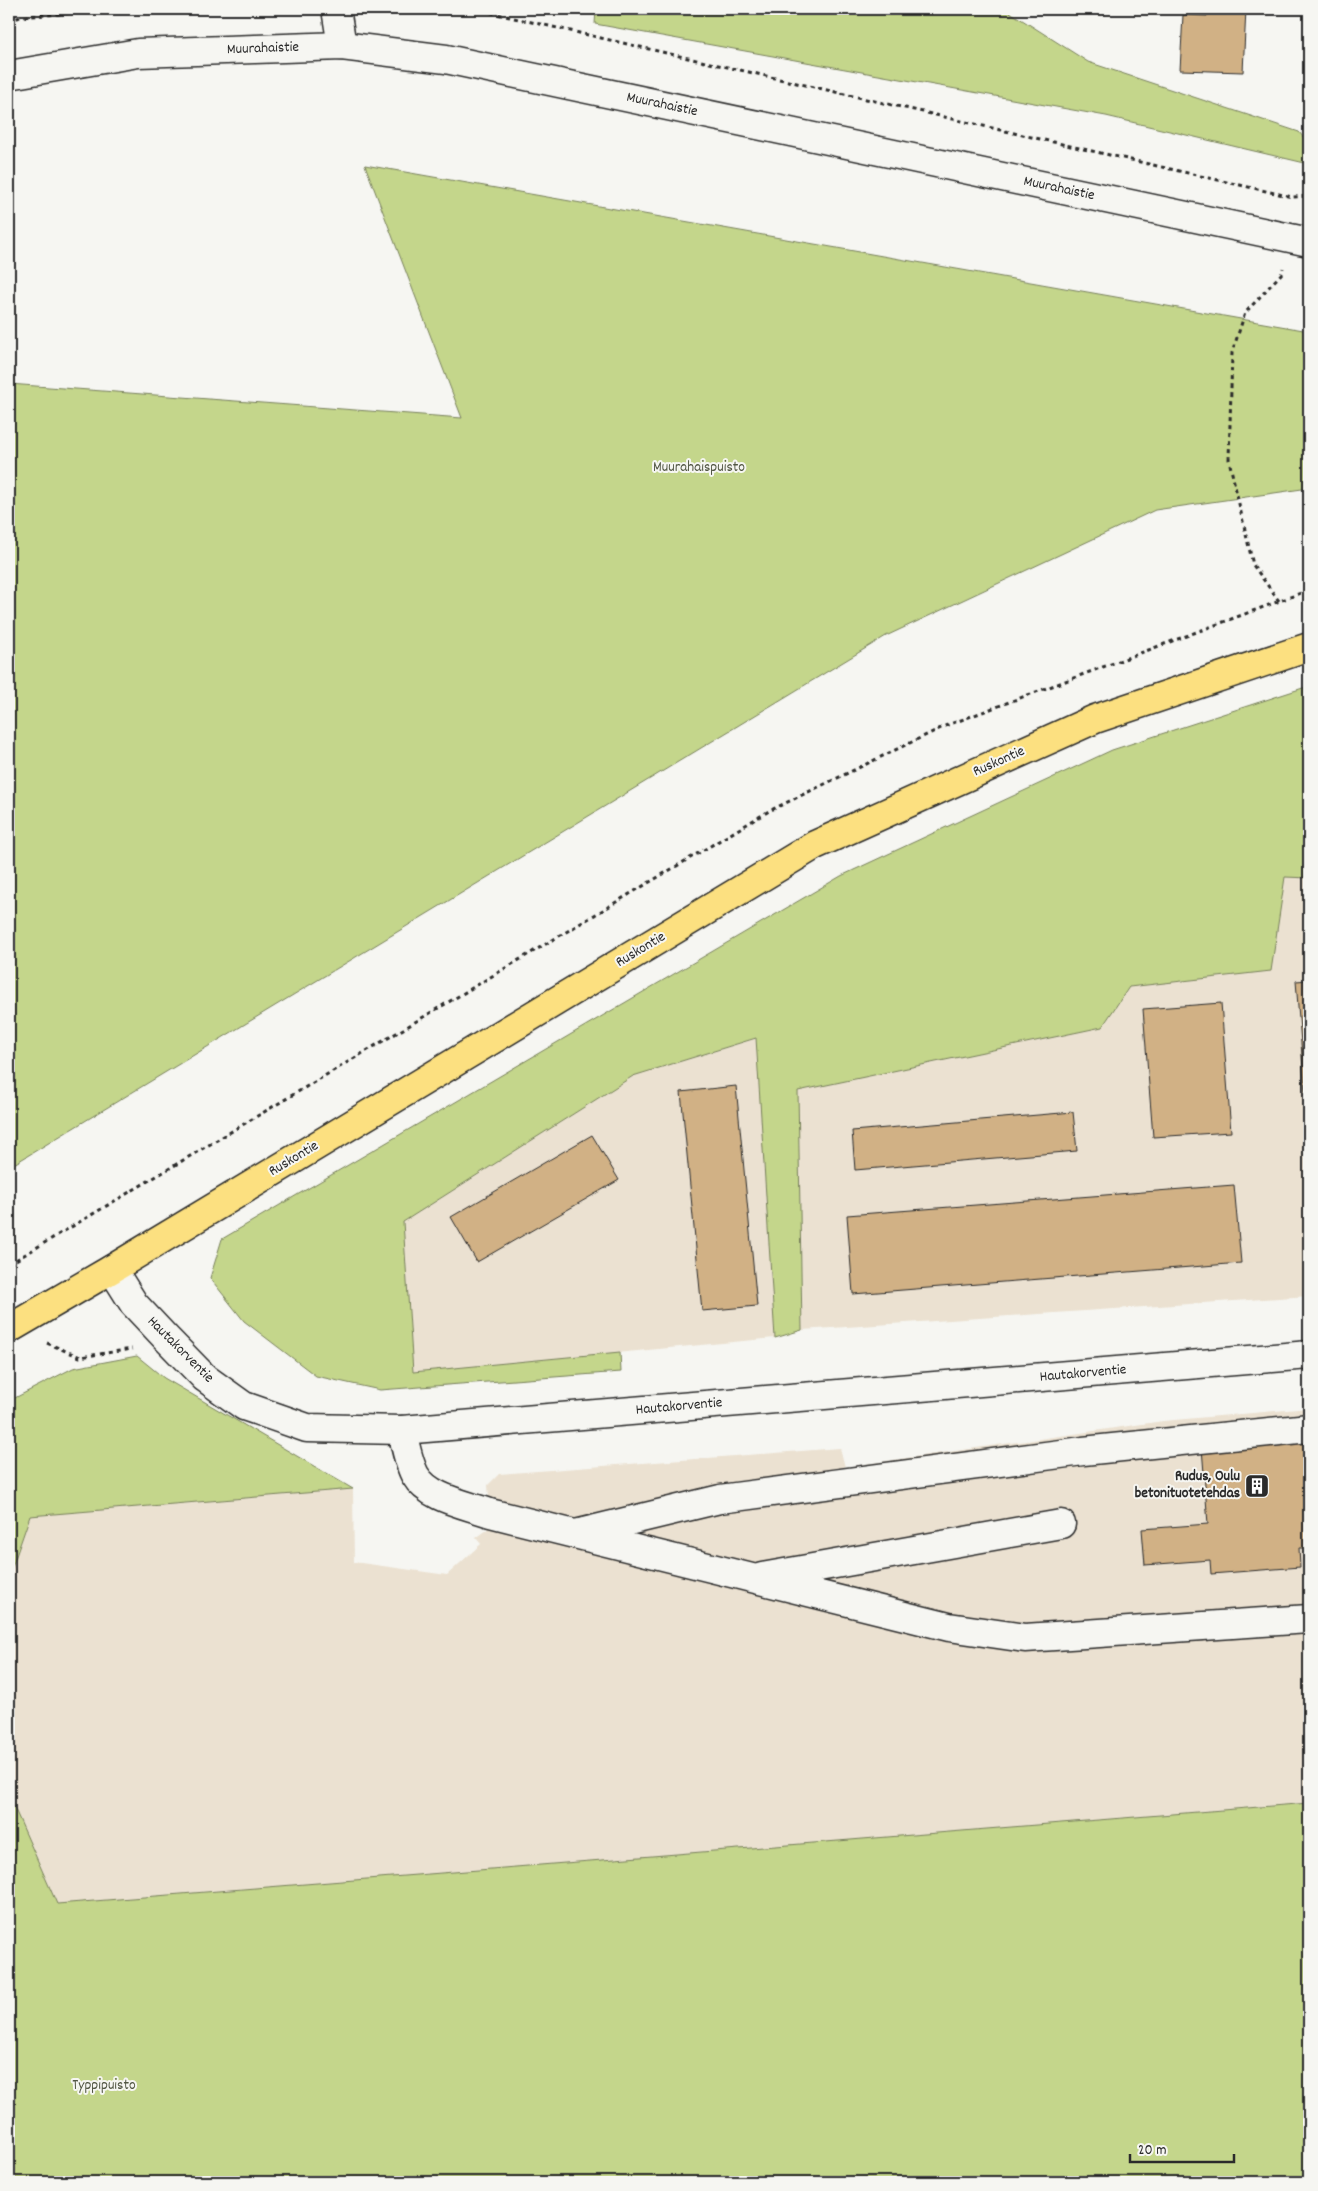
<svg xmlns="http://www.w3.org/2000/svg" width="1318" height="2191" viewBox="0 0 1318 2191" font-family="Dekko,sans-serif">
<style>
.built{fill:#ebe1d1}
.green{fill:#c4d68b;stroke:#78805b}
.building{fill:#d1b185;stroke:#2b2b2b}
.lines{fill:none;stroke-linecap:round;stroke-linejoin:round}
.minor-casing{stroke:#2b2b2b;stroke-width:31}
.major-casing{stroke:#2b2b2b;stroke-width:31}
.path{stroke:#2b2b2b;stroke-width:3;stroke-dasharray:4 4;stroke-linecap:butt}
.minor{stroke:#f6f6f2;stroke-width:28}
.major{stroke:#fce080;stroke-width:28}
.labels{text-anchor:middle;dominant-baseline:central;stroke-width:4;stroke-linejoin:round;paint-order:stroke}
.street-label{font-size:15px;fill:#2b2b2b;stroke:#f6f6f2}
.park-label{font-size:15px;fill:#515643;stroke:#f6f6f2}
.poi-label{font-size:15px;font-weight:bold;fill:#2b2b2b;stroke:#f6f6f2;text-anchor:end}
</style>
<rect width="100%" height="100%" fill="#f6f6f2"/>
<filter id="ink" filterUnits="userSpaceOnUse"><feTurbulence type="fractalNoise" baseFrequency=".02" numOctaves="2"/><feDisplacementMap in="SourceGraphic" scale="10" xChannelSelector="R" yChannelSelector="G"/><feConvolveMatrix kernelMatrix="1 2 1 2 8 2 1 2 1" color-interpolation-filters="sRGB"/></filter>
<g filter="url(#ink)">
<g class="built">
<path d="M 1285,876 L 1309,878 L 1309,1296 L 802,1330 L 798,1091 L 1102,1027 L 1129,987 L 1270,971 Z"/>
<path d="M 757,1038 L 775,1338 L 413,1372 L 403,1222 L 633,1076 Z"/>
<path d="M 1309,1408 L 1309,1803 L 56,1904 L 13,1805 L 9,1768 L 9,1576 L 30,1516 L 353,1489 L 354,1562 L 447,1575 L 481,1544 L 476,1538 L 487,1530 L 490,1513 L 488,1485 L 499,1474 L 840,1448 L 845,1467 L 1163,1421 Z"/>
</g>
<g class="green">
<path d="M 596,9 L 1005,9 L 1088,62 L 1299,132 L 1309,144 L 1309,164 L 1106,116 L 595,24 Z"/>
<path d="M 365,165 L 1309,331 L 1309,488 L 1155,510 L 886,636 L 9,1167 L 9,384 L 462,418 Z"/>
<path d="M 1309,686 L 1309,878 L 1285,877 L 1271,971 L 1129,987 L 1102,1027 L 798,1091 L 802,1330 L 775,1338 L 756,1038 L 633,1076 L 403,1222 L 413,1372 L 620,1352 L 621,1372 L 380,1390 L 316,1376 L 244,1321 L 210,1278 L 222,1239 L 841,876 L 1112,750 Z"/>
<path d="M 137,1356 L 164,1378 L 353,1489 L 30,1516 L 9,1576 L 9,1401 L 73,1368 Z"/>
<path d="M 9,1768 L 13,1805 L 57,1904 L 1309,1803 L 1309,2182 L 9,2182 Z"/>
</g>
<g class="building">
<path d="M 1208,9 L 1246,9 L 1243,72 L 1180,70 L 1183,15 L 1207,16 Z"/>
<path d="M 1309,980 L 1309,1143 L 1296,981 Z"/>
<path d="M 1221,1003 L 1231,1132 L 1153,1137 L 1143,1009 Z"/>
<path d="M 736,1086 L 757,1306 L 702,1311 L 681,1092 Z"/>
<path d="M 1073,1112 L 1077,1151 L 855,1170 L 852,1131 Z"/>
<path d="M 592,1135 L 619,1180 L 477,1262 L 451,1217 Z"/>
<path d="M 1234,1185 L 1241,1263 L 853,1294 L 847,1215 Z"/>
<path d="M 1309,1440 L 1309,1548 L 1299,1548 L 1300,1567 L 1211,1574 L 1210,1560 L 1145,1565 L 1142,1529 L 1208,1524 L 1202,1448 Z"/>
</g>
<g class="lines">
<defs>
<g id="minor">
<path d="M 336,9 L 342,46"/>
<path d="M 9,75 L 138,53 L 342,46 L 446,59 L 1309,242"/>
<path d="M 112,1269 L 134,1304 L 166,1338 L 205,1378 L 244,1406 L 307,1428 L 402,1430 L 1309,1355"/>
<path d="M 402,1430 C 405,1445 408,1461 415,1475 C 429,1499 466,1504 490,1513 L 949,1627 L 1025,1638 L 1309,1619"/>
<path d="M 579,1533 L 720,1499 L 1083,1451 L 1309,1428"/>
<path d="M 762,1577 L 1061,1524"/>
</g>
<path id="major" d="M 9,1329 L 112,1269 L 815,845 L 1095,719 L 1309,647"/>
</defs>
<use href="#minor" class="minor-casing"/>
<use href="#major" class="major-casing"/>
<g class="path">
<path d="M 475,9 L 1292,197 L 1309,196"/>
<path d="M 9,21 L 20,17 L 121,9"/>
<path d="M 1279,601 L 1253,565 L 1229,460 L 1232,353 L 1245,313 L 1282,273 L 1283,268"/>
<path d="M 9,1264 L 769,811 L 945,726 L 1309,590"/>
<path d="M 47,1343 L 80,1357 L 132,1349"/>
</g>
<use href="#minor" class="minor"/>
<use href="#major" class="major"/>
</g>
</g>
<defs>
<symbol id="building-square" viewBox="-11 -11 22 22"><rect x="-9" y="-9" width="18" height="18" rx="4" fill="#2b2b2b" stroke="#f6f6f2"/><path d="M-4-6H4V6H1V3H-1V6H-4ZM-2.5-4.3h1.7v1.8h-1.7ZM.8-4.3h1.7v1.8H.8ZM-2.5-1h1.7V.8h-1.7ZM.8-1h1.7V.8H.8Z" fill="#fff"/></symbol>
</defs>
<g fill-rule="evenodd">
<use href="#building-square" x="1243" y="1472" width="28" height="28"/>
</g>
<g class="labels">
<g class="street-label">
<text transform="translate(263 49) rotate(-2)">Muurahaistie</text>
<text transform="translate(662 105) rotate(12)">Muurahaistie</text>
<text transform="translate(1059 189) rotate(12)">Muurahaistie</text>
<text transform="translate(999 762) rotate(-24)">Ruskontie</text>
<text transform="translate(641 950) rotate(-31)">Ruskontie</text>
<text transform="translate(294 1159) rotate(-31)">Ruskontie</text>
<text transform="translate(180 1350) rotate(45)">Hautakorventie</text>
<text transform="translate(1083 1374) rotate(-5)">Hautakorventie</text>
<text transform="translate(679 1407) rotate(-5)">Hautakorventie</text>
</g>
<g class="park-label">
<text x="699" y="468">Muurahaispuisto</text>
<text x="104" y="2086">Typpipuisto</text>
</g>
<g class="poi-label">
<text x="1240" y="1477">Rudus, Oulu<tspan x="1240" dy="17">betonituotetehdas</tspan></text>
</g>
</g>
<rect width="1318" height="2191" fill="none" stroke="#f6f6f2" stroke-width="30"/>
<rect x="15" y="15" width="1288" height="2161" fill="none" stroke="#2b2b2b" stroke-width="2" filter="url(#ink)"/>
<path d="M1130 2154v8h104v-8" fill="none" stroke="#2b2b2b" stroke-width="2.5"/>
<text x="1138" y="2154" font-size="15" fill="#2b2b2b" stroke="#f6f6f2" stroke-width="4" paint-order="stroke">20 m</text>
</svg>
